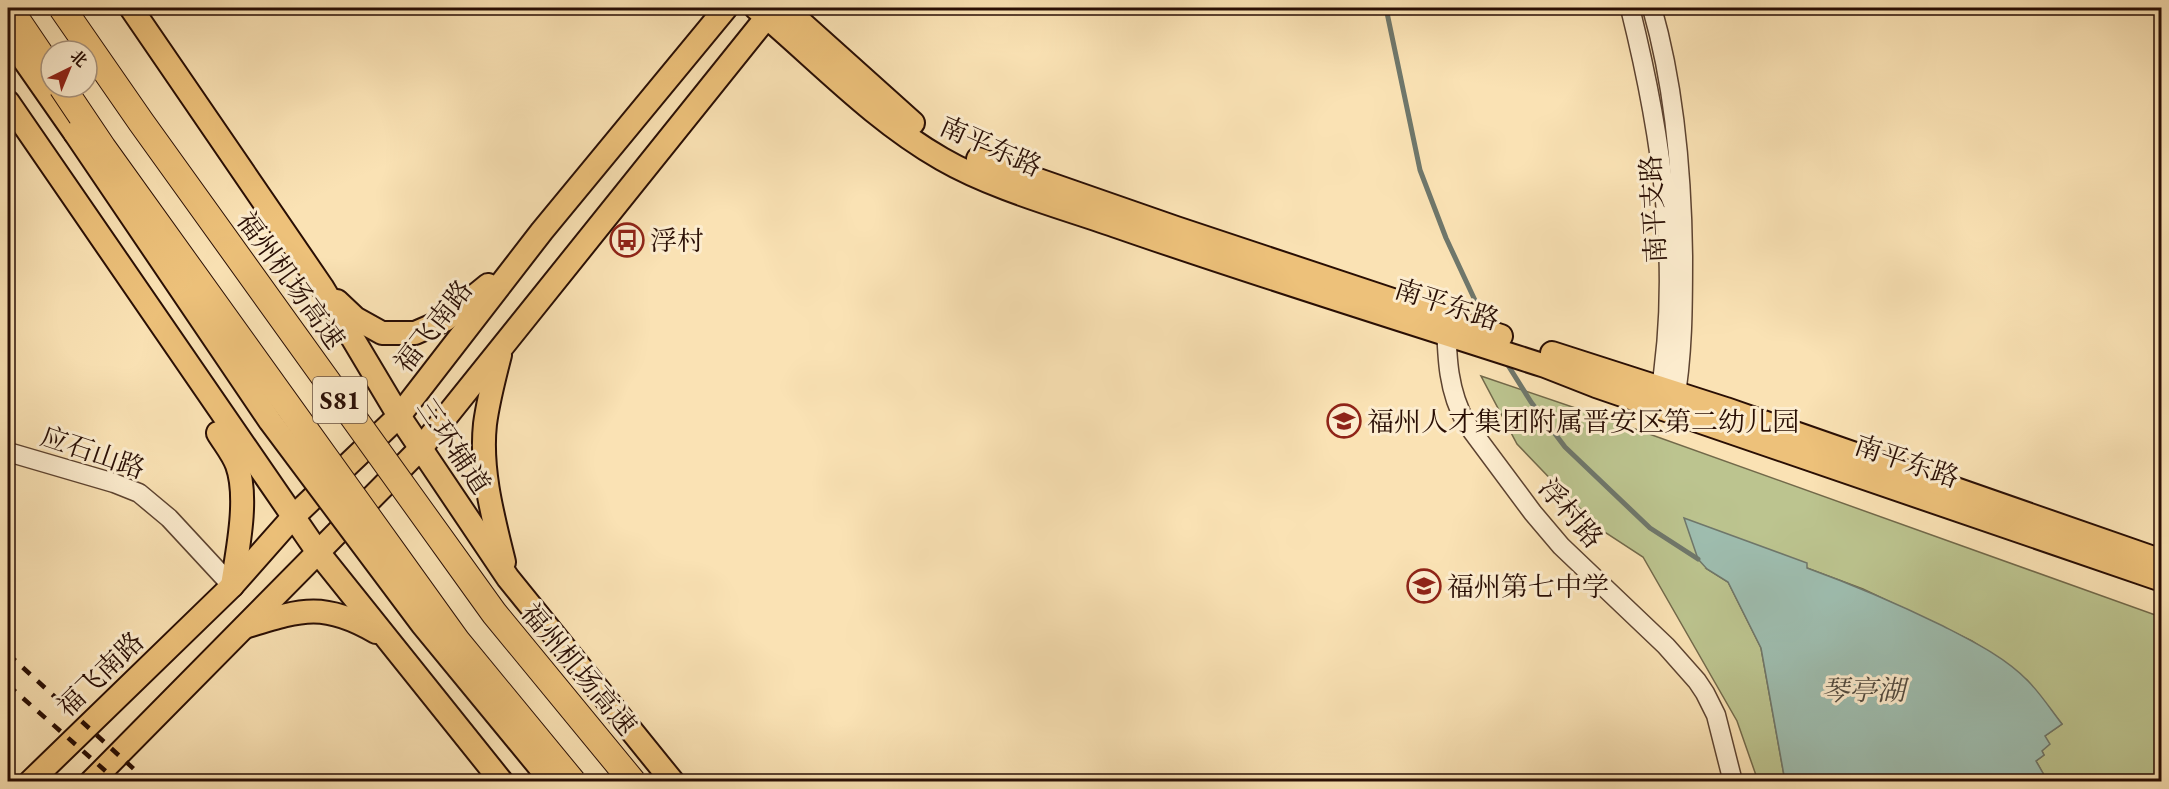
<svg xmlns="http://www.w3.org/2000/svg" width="2169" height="789" viewBox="0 0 2169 789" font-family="'EB Garamond','Noto Serif SC',serif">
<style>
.green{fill:#bcc48f;stroke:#72694a;stroke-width:1.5}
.water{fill:#9ebdaf;stroke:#6f776b;stroke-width:1.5}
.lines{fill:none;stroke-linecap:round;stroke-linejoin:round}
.stream{stroke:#6f776b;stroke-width:5}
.minor-casing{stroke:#5d4330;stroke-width:21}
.major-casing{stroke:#290e04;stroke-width:26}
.highway-casing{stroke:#290e04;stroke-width:28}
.minor{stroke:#fcecce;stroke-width:18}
.major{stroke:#edc17a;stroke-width:22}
.highway{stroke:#edc17a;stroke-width:26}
.rail{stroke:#290e04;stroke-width:4.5;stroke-dasharray:10 10;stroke-linecap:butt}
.major-bridge-casing{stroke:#290e04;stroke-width:26;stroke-linecap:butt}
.highway-bridge-casing{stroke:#290e04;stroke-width:28;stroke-linecap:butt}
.major-bridge{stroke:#edc17a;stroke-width:22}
.highway-bridge{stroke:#edc17a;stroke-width:26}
.labels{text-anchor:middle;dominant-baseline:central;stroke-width:6;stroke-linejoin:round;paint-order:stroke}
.shield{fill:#fcecce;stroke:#685141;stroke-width:1.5}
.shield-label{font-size:26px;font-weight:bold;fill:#290e04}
.street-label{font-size:27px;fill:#290e04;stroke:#fcecce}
.poi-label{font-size:27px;fill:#290e04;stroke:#fcecce;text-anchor:start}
.water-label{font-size:28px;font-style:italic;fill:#524b40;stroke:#fcecce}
</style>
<rect width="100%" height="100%" fill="#fae2b4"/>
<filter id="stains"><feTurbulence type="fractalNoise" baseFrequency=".00333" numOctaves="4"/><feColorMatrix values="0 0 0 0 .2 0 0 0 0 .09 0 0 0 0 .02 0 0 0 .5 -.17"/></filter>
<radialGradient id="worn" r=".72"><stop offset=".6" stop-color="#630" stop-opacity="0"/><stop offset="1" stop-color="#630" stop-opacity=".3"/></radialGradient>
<path class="green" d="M 1481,376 L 1596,415 L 2161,617 L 2161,781 L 2036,781 L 2044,775 L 2036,761 L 2044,755 L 2042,751 L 2045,736 L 2062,724 L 2027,680 L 2001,660 L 1972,641 L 1863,589 L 1807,568 L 1707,569 L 1728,582 L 1761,648 L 1785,781 L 1758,781 L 1737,721 L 1643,557 L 1606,533 L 1564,493 L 1517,444 Z"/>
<path class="water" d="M 1684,518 L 1807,563 L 1807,568 C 1854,585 1898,604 1943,626 C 1972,641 2005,657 2028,681 C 2041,694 2051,710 2062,724 L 2045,736 L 2050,744 L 2042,751 L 2044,755 L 2036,761 L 2044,775 L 2036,782 L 1785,781 L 1761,648 L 1728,582 L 1707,569 L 1698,559 Z"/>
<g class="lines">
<g class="stream">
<path d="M 1386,8 L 1420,170 L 1446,238 L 1486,324"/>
<path d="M 1506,362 L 1531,402 L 1565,447 L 1650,528 L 1698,559"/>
</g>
<defs>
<g id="minor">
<path d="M 1630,8 C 1662,136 1682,269 1659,400"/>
<path d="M 1652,8 C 1675,88 1682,172 1683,256 C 1683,306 1683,356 1674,406"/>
<path d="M 1446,322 C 1447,358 1448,391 1466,423 L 1533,513 L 1561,546 L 1666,646 L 1697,681 L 1705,693 L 1716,715 L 1733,782"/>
<path d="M 8,452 L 114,483 L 139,493 L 169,518 L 232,586"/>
</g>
<g id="major">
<path d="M 131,8 L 322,287 L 399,416 L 508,578 L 673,782"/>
<path d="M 756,8 C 817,59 872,119 942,159 C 994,189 1062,207 1119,227 C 1260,276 1403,320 1545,366 L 1596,386 L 2162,580"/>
<path d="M 785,8 L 913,123"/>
<path d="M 8,37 L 75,133"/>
<path d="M 8,102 L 317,551 L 502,782"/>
<path d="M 978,159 L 1176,228 L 1501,336"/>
<path d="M 337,301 L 355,318 L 382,333 L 415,333 L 445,320 L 488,285"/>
<path d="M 1552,353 L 1726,409 L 2162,561"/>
<path d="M 500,355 C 494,378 488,401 485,424 C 480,470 493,517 504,562"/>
<path d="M 218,433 C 224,443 233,454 237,465 C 249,498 237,553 232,586"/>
<path d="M 245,627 C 300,610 323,601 376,632"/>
<path d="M 30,782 L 232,586 L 293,517 L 399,416 L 542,231 L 726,8"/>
<path d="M 91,782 L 421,448 L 774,8"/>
</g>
<path id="highway" d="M 9,8 L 51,70"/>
</defs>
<use href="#minor" class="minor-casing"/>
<use href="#major" class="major-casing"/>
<use href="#highway" class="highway-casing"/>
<use href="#minor" class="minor"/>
<use href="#major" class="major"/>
<use href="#highway" class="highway"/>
<g class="rail">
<path d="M 8,654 L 148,782"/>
<path d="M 8,685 L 118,782"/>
</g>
<defs>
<path id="major-bridge" d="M 75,133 L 270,421 L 422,624 L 552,782"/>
<g id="highway-bridge">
<path d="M 62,8 L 141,122 L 494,613 L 633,782"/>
<path d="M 62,87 L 103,148 L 457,641 L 573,782"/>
</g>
</defs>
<use href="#major-bridge" class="major-bridge-casing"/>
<use href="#highway-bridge" class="highway-bridge-casing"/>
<use href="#major-bridge" class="major-bridge"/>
<use href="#highway-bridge" class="highway-bridge"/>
</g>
<defs>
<symbol id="bus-ring" viewBox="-11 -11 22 22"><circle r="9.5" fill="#fcecce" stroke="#8f2418" stroke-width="1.5"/><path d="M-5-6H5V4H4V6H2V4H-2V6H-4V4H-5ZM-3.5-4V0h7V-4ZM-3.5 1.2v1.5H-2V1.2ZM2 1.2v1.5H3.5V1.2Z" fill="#8f2418"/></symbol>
<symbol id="school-ring" viewBox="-11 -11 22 22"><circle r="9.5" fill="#fcecce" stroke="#8f2418" stroke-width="1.5"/><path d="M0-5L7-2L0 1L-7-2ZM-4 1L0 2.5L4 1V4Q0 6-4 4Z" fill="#8f2418"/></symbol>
</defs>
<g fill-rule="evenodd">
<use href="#bus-ring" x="608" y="221" width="38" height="38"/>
<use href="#school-ring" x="1325" y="402" width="38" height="38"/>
<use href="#school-ring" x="1405" y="567" width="38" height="38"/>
</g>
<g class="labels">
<rect class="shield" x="313" y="377" width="54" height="46" rx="4.5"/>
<g class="shield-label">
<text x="340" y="400">S81</text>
</g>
<g class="street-label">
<text transform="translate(991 146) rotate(24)">南平东路</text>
<text transform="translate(1653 209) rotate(-93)">南平支路</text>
<text transform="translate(291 280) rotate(54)">福州机场高速</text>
<text transform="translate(1447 304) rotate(18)">南平东路</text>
<text transform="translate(433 326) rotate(-52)">福飞南路</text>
<text transform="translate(454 446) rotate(56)">三环辅道</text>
<text transform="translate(93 452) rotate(19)">应石山路</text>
<text transform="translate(1907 461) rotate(19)">南平东路</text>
<text transform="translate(1571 513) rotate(49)">浮村路</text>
<text transform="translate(579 669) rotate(50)">福州机场高速</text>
<text transform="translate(100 674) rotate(-44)">福飞南路</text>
</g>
<g class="poi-label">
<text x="650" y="240">浮村</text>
<text x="1367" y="421">福州人才集团附属晋安区第二幼儿园</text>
<text x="1447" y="586">福州第七中学</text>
</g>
<g class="water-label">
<text x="1863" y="690">琴亭湖</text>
</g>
</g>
<rect width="2169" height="789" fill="none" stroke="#fae2b4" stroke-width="30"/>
<rect x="9" y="9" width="2151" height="771" fill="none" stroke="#290e04" stroke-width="3"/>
<rect x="15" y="15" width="2139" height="759" fill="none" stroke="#290e04" stroke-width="1.5"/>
<g transform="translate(69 69) rotate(43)"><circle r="28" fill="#fcecce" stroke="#a8937d" stroke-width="1.5"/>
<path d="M0-4.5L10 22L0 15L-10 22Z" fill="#8f2418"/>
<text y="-9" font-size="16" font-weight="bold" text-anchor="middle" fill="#290e04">北</text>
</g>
<rect width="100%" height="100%" filter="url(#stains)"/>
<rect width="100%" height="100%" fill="url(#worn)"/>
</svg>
